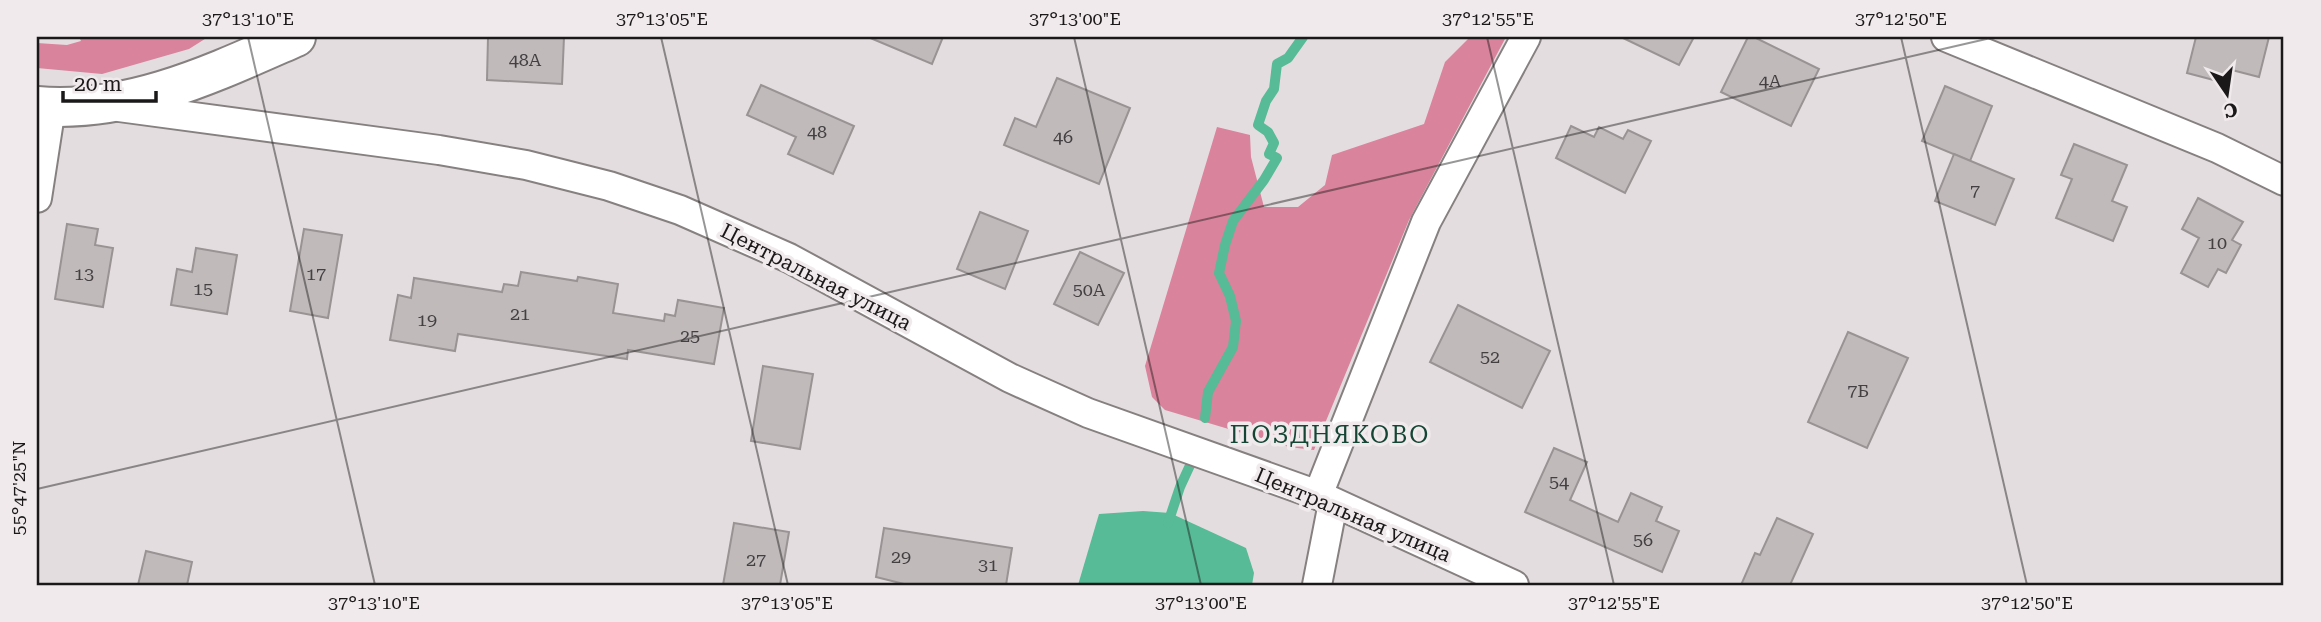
<svg xmlns="http://www.w3.org/2000/svg" width="2321" height="622" viewBox="0 0 2321 622" font-family="'Roboto Serif',serif">
<style>
.forest{fill:#d9839c}
.water{fill:#56bb96}
.lines{fill:none;stroke-linecap:round;stroke-linejoin:round}
.stream{stroke:#56bb96;stroke-width:10}
.building{fill:#c0babb;stroke:#999394;stroke-width:2}
.street-casing{stroke:#868081;stroke-width:32}
.secondary-casing{stroke:#868081;stroke-width:42}
.street{stroke:#fff;stroke-width:28}
.secondary{stroke:#fff;stroke-width:38}
.ticks{fill:none;stroke:#1a1819;stroke-width:2;stroke-opacity:0.45}
.labels{text-anchor:middle;dominant-baseline:central;stroke-width:7;stroke-linejoin:round;paint-order:stroke}
.number-label{font-size:18px;fill:#444042}
.street-label{font-size:21px;fill:#1a1819;stroke:#f1eaec}
.quarter-label{font-size:24px;letter-spacing:2px;fill:#154635;stroke:#f1eaec}
.neatline{fill:none;stroke:#1a1819;stroke-width:2.5}
.ticks-label{font-size:18px;text-anchor:middle;fill:#1a1819}
</style>
<rect width="100%" height="100%" fill="#e4dddf"/>
<g class="forest">
<path d="M 79,37 L 208,37 L 189,49 L 102,74 L 37,68 L 37,43 L 67,45 L 81,41 Z"/>
<path d="M 1470,37 L 1506,37 L 1409,220 L 1314,450 L 1289,447 L 1165,410 L 1152,397 L 1145,366 L 1217,127 L 1250,135 L 1251,157 L 1264,207 L 1298,207 L 1325,185 L 1332,155 L 1424,124 L 1445,62 Z"/>
</g>
<path class="water" d="M 1143,511 L 1170,513 L 1246,548 L 1254,573 L 1252,585 L 1078,585 L 1099,514 Z"/>
<g class="lines">
<g class="stream">
<path d="M 1205,418 L 1208,392 L 1233,347 L 1236,321 L 1230,296 L 1219,273 L 1225,245 L 1233,221 L 1264,180 L 1277,158 L 1269,154 L 1274,143 L 1268,132 L 1258,125 L 1266,101 L 1274,89 L 1277,64 L 1288,58 L 1303,37"/>
<path d="M 1168,523 L 1180,487 L 1192,461"/>
</g>
</g>
<g class="building">
<path d="M 488,37 L 564,37 L 562,84 L 487,80 Z"/>
<path d="M 868,37 L 943,37 L 932,64 Z"/>
<path d="M 1621,37 L 1694,37 L 1679,65 Z"/>
<path d="M 1748,37 L 1754,37 L 1819,69 L 1791,126 L 1721,92 Z"/>
<path d="M 2196,37 L 2269,37 L 2259,77 L 2228,69 L 2225,83 L 2187,73 Z"/>
<path d="M 1057,78 L 1130,108 L 1099,184 L 1004,145 L 1015,118 L 1036,127 Z"/>
<path d="M 761,85 L 854,126 L 833,174 L 788,154 L 796,137 L 747,115 Z"/>
<path d="M 1945,86 L 1992,106 L 1970,161 L 1922,141 Z"/>
<path d="M 1571,126 L 1594,137 L 1599,127 L 1623,139 L 1628,130 L 1651,141 L 1625,193 L 1556,158 Z"/>
<path d="M 2074,144 L 2127,165 L 2112,201 L 2127,207 L 2113,241 L 2056,218 L 2072,179 L 2061,175 Z"/>
<path d="M 1954,154 L 2014,179 L 1995,225 L 1935,201 Z"/>
<path d="M 2198,198 L 2243,222 L 2232,240 L 2241,245 L 2226,273 L 2218,269 L 2208,287 L 2181,273 L 2199,238 L 2182,229 Z"/>
<path d="M 980,212 L 1028,231 L 1005,289 L 957,269 Z"/>
<path d="M 67,224 L 98,229 L 95,245 L 113,248 L 103,307 L 55,299 Z"/>
<path d="M 304,229 L 342,235 L 328,318 L 290,311 Z"/>
<path d="M 196,248 L 237,255 L 227,314 L 171,305 L 177,269 L 192,272 Z"/>
<path d="M 1080,252 L 1124,273 L 1098,325 L 1054,304 Z"/>
<path d="M 521,272 L 577,281 L 578,277 L 618,284 L 613,313 L 664,321 L 665,314 L 675,316 L 678,300 L 724,308 L 714,364 L 628,350 L 627,359 L 458,334 L 455,351 L 390,340 L 398,295 L 411,298 L 414,278 L 502,292 L 504,284 L 518,286 Z"/>
<path d="M 1458,305 L 1550,351 L 1522,408 L 1430,362 Z"/>
<path d="M 1848,332 L 1908,358 L 1867,448 L 1808,422 Z"/>
<path d="M 763,366 L 813,374 L 800,449 L 751,441 Z"/>
<path d="M 1554,448 L 1587,462 L 1570,500 L 1618,522 L 1631,493 L 1662,507 L 1656,521 L 1679,531 L 1662,572 L 1525,512 Z"/>
<path d="M 1777,518 L 1813,534 L 1790,585 L 1741,585 L 1755,553 L 1760,555 Z"/>
<path d="M 734,523 L 789,532 L 780,585 L 723,585 Z"/>
<path d="M 884,528 L 1012,548 L 1006,585 L 908,585 L 876,577 Z"/>
<path d="M 146,551 L 192,562 L 187,585 L 138,585 Z"/>
</g>
<g class="lines">
<defs>
<g id="street">
<path d="M 1946,37 L 2217,148 L 2284,181"/>
<path d="M 119,107 L 439,150 L 526,165 L 609,186 L 680,210 L 789,258 L 1010,378 L 1088,413 L 1318,495 L 1514,585"/>
<path d="M 37,198 L 51,107"/>
<path d="M 1318,495 L 1426,222 L 1526,37"/>
<path d="M 1317,585 L 1333,503"/>
</g>
<path id="secondary" d="M 37,106 C 129,114 214,73 296,37"/>
</defs>
<use href="#street" class="street-casing"/>
<use href="#secondary" class="secondary-casing"/>
<use href="#street" class="street"/>
<use href="#secondary" class="secondary"/>
</g>
<path class="ticks" d="M 248,37 L 375,585M 661,37 L 788,585M 1074,37 L 1201,585M 1487,37 L 1614,585M 1901,37 L 2027,585M 37,489 L 1995,37"/>
<g class="labels">
<g class="number-label">
<text x="525" y="59">48А</text>
<text x="1770" y="80">4А</text>
<text x="817" y="131">48</text>
<text x="1063" y="136">46</text>
<text x="1975" y="190">7</text>
<text x="2217" y="242">10</text>
<text x="84" y="273">13</text>
<text x="316" y="273">17</text>
<text x="203" y="288">15</text>
<text x="1089" y="289">50А</text>
<text x="520" y="313">21</text>
<text x="427" y="319">19</text>
<text x="690" y="335">25</text>
<text x="1490" y="356">52</text>
<text x="1858" y="390">7Б</text>
<text x="1559" y="481">54</text>
<text x="1643" y="539">56</text>
<text x="901" y="556">29</text>
<text x="756" y="559">27</text>
<text x="988" y="564">31</text>
</g>
<g class="street-label">
<text transform="translate(816 277) rotate(27)">Центральная улица</text>
<text transform="translate(1353 515) rotate(23)">Центральная улица</text>
</g>
<g class="quarter-label">
<text x="1330" y="435">ПОЗДНЯКОВО</text>
</g>
</g>
<rect width="2321" height="622" fill="none" stroke="#f1eaec" stroke-width="77"/>
<g transform="translate(2227 94) rotate(167)" stroke="#f1eaec" stroke-width="5" paint-order="stroke">
<path d="M0-5L12 26L0 18L-12 26Z" fill="#1a1819"/>
<text y="-10" font-size="19" font-weight="bold" text-anchor="middle" fill="#1a1819">С</text>
</g>
<path d="M63 91v10h93v-10" fill="none" stroke="#1a1819" stroke-width="3.5"/>
<text x="74" y="91" font-size="21" fill="#1a1819" stroke="#f1eaec" stroke-width="5" paint-order="stroke">20 m</text>
<rect x="38" y="38" width="2244" height="546" class="neatline"/>
<g class="ticks-label">
<text x="248" y="25">37°13'10"E</text>
<text x="662" y="25">37°13'05"E</text>
<text x="1075" y="25">37°13'00"E</text>
<text x="1488" y="25">37°12'55"E</text>
<text x="1901" y="25">37°12'50"E</text>
<text transform="translate(19 488) rotate(-90)" y="6">55°47'25"N</text>
<text x="374" y="609">37°13'10"E</text>
<text x="787" y="609">37°13'05"E</text>
<text x="1201" y="609">37°13'00"E</text>
<text x="1614" y="609">37°12'55"E</text>
<text x="2027" y="609">37°12'50"E</text>
</g>
</svg>
